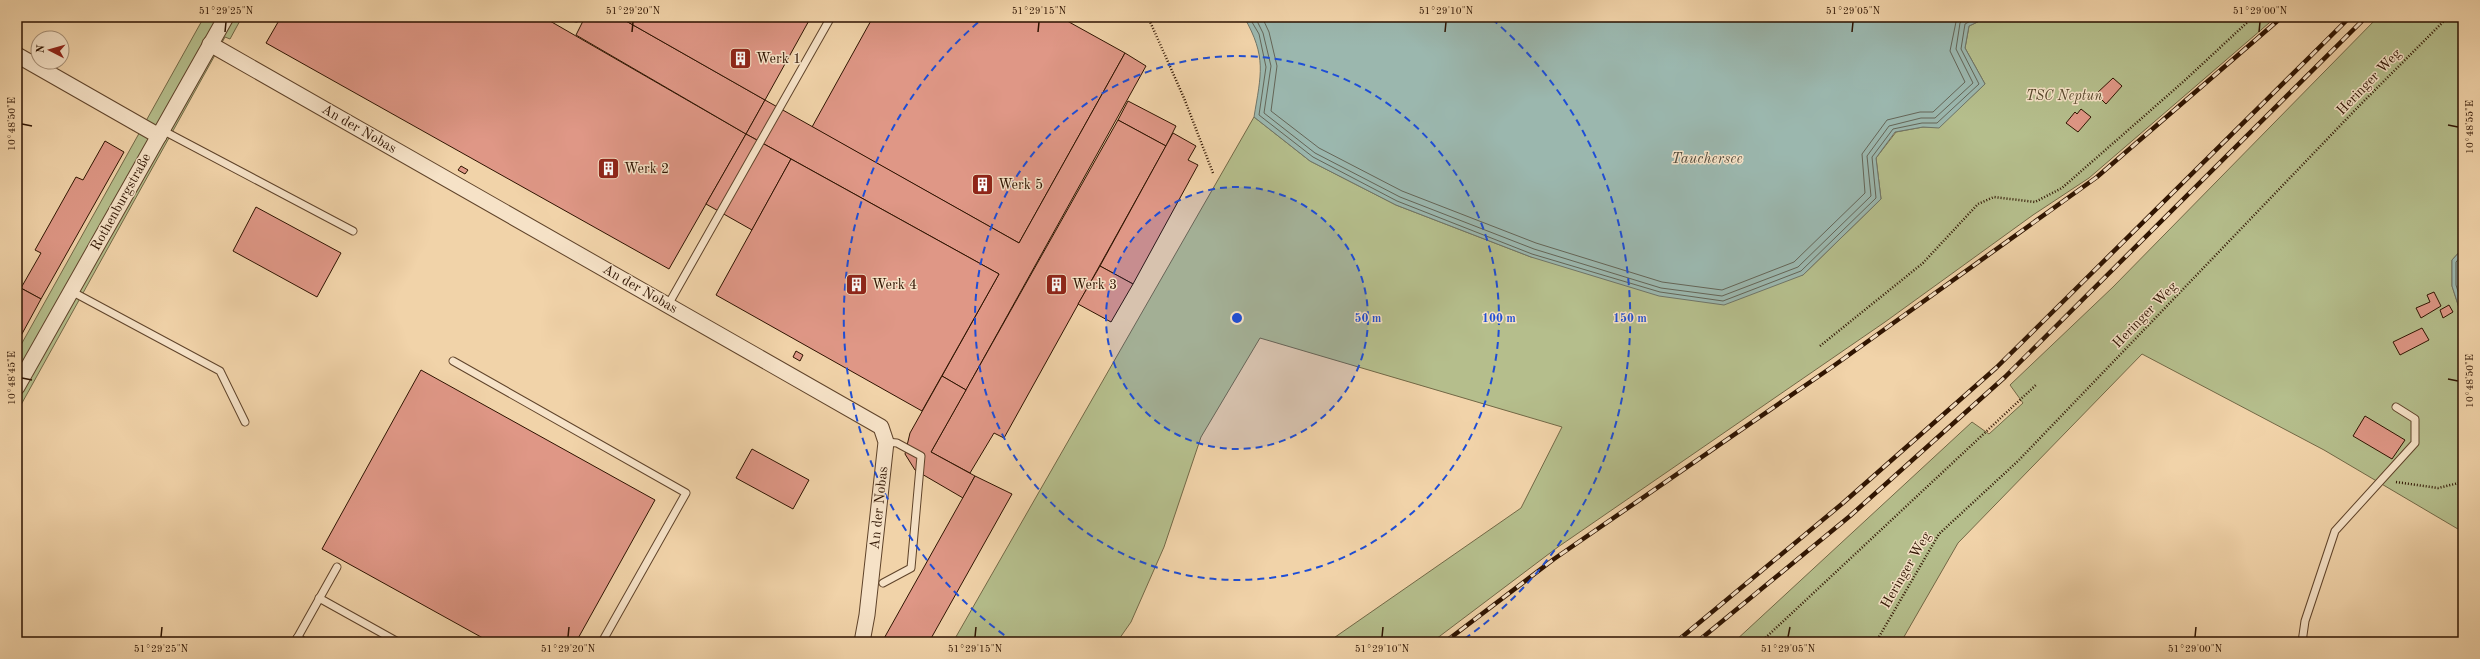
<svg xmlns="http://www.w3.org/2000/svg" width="2480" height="659" viewBox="0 0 2480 659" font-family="'Old Standard TT',serif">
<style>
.green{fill:#b5be8c;stroke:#726846}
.water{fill:#9bb7ae;stroke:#6f7568}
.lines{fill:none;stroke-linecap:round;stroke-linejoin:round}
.shore{stroke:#646557;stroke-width:1}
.building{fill:#df9786;stroke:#2e1300}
.service-casing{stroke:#5f432a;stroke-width:9}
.minor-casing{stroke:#5f432a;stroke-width:17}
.path{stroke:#2e1300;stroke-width:2.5;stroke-dasharray:1 2;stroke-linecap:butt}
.service{stroke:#f6e2c7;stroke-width:7}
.minor{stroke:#f6e2c7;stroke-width:15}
.rail-casing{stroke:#2e1300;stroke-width:4.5}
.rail{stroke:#f6e2c7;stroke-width:3;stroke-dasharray:9;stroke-linecap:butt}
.ticks{fill:none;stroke:#2e1300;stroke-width:1.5}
.ring{fill:none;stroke:#1d4ed8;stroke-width:2;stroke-dasharray:7 5}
.labels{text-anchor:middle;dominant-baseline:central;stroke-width:3;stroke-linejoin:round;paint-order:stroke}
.poi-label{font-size:14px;fill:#2e1300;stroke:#f6e2c7;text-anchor:start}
.street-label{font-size:14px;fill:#2e1300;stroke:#f6e2c7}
.park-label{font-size:14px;font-style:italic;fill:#56462a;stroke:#f6e2c7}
.water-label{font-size:15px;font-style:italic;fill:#544c3d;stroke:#f6e2c7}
.centre{fill:#1d4ed8;stroke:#f6e2c7;stroke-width:2}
.ring-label{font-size:12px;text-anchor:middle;font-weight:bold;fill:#1d4ed8;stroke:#f6e2c7;stroke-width:3;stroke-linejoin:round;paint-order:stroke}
.neatline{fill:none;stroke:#2e1300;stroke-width:1.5}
.ticks-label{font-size:10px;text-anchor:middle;fill:#2e1300}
</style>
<rect width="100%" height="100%" fill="#f1d3a9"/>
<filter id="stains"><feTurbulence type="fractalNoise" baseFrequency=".005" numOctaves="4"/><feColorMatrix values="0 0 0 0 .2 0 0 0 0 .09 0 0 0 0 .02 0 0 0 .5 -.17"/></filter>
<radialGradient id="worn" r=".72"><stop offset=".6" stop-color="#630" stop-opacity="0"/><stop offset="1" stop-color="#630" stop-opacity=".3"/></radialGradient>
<g class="green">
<path d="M 204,17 L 242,17 L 230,39 L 225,37 L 17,412 L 17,352 Z"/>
<path d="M 1988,17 L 2276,17 L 2089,178 L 2033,215 L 1885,322 L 1558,547 L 1432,642 L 1328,642 L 1521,508 L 1562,427 L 1260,338 L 1201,437 L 1164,547 L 1131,622 L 1117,642 L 953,642 L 1254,117 L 1310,161 L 1396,205 L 1531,257 L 1803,275 L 1881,199 L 1876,158 L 1896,132 L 1923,127 L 1939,127 L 1985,84 L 1965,48 L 1969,26 Z"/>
<path d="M 2378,17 L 2463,17 L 2463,248 L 2452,260 L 2452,286 L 2463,320 L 2463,532 L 2324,450 L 2142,354 L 1958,543 L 1901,642 L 1734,642 L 1972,422 L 1989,434 L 2023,403 L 2010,385 L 2113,287 Z"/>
</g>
<g class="water">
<path d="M 1244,17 L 1988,17 L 1969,26 L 1965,48 L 1985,84 L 1939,128 L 1923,127 L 1895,132 L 1876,158 L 1881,199 L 1803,275 L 1724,305 L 1659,296 L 1531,257 L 1396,205 L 1310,161 L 1254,117 C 1261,74 1267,57 1244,17 Z"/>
<path d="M 2463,248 L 2463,320 L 2452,286 L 2452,260 Z"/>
</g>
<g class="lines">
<g class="shore">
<path d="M 1249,17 L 1259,34 L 1266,67 L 1259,115 L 1313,157 L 1397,201 L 1532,254 L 1660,292 L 1723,301 L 1801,271 L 1876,198 L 1872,157 L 1893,129 L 1922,123 L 1937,123 L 1979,84 L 1961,49 L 1965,24 L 1978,17"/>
<path d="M 1255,17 L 1263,33 L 1271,66 L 1264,113 L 1315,153 L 1400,197 L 1534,249 L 1661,288 L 1722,296 L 1798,267 L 1871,196 L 1867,156 L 1889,126 L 1921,118 L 1935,118 L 1973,83 L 1956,49 L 1960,23 L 1966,17"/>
<path d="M 1262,17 L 1269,32 L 1277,66 L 1271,111 L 1319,148 L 1402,191 L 1536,243 L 1662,282 L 1722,290 L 1794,262 L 1865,193 L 1862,154 L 1887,120 L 1920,112 L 1933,112 L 1965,82 L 1950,51 L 1957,17"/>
<path d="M 2463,254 L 2456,262 L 2456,285 L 2463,307"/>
</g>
</g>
<g class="building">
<path d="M 281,17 L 543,17 L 746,134 L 669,269 L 266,43 Z"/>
<path d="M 585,17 L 619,17 L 765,100 L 746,134 L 576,35 Z"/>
<path d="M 619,17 L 811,17 L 765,100 Z"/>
<path d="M 873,17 L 1060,17 L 1125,53 L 1019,243 L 812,127 Z"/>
<path d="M 1125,53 L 1146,66 L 966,390 L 942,376 L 999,274 L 746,134 L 765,100 L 1019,243 Z"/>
<path d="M 2113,78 L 2122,86 L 2106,104 L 2096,94 Z"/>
<path d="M 1128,101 L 1176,126 L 1166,146 L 1118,120 Z"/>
<path d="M 2081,109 L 2091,117 L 2078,132 L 2066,123 L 2075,112 L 2077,114 Z"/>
<path d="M 1118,120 L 1166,146 L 1004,438 L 994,433 L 970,473 L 931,452 Z"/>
<path d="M 1173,133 L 1196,146 L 1188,160 L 1198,165 L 1133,284 L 1100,266 Z"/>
<path d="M 746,134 L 791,159 L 752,230 L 706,204 Z"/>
<path d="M 105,141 L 124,152 L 41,299 L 21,288 L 41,253 L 35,250 L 76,177 L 83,180 Z"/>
<path d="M 791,159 L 999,274 L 922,411 L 716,295 Z"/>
<path d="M 461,166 L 468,170 L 465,174 L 458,170 Z"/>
<path d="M 256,207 L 341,253 L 317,297 L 233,251 Z"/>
<path d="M 1100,266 L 1133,284 L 1111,322 L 1078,304 Z"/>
<path d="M 17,286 L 41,299 L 17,343 Z"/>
<path d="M 2434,292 L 2441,306 L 2421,318 L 2416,308 L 2430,302 L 2427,295 Z"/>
<path d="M 2449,305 L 2453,312 L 2443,318 L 2440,310 Z"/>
<path d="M 2422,328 L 2429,340 L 2400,355 L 2393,342 Z"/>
<path d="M 796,351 L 803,355 L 800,361 L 793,357 Z"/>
<path d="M 421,370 L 655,500 L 576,642 L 490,642 L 322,549 Z"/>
<path d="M 942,376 L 966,390 L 931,452 L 975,476 L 963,498 L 915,470 L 905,454 L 910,433 Z"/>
<path d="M 2365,416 L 2405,440 L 2392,459 L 2353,436 Z"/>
<path d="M 752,449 L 809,480 L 793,509 L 736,478 Z"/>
<path d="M 975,476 L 1012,494 L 929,642 L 882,642 Z"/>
</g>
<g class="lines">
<defs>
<g id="service">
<path d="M 574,17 L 576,18"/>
<path d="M 162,130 L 353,231"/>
<path d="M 71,291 L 220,371 L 245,422"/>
<path d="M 668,305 L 831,17"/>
<path d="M 453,361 L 686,493 L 602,642"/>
<path d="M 883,583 L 911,568 L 921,456 L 897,443 L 886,442"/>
<path d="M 319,598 L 398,642"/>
<path d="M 297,638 L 306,642"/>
<path d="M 295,642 L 337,567"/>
<path d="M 2302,642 L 2305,621 L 2335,531 L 2415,443 L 2415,419 L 2396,407"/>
</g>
<g id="minor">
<path d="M 210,44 L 881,427 L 886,442 L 867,615 L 862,642"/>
<path d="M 17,55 L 159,136"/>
<path d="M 17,387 L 226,17"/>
</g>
</defs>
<use href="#service" class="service-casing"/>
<use href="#minor" class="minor-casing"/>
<g class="path">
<path d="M 1148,17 L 1184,98 L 1213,173"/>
<path d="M 1820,346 L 1923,263 L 1978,204 L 1994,197 L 2035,202 L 2062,188 L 2183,82 L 2253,17"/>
<path d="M 2396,482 L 2438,488 L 2463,482"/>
<path d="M 1761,642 L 2037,384"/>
<path d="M 1876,642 L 1939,534 L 2018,461 L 2358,107 L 2448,17"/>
</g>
<use href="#service" class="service"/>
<use href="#minor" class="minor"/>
<defs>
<g id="rail">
<path d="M 1445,642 L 1554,559 L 1832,367 L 2097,177 L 2282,17"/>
<path d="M 1676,642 L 1843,503 L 1996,368 L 2350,17"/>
<path d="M 1697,642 L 1850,516 L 2005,377 L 2366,17"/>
</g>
</defs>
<use href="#rail" class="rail-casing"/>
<use href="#rail" class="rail"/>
</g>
<path class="ticks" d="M 225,32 L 226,22M 632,32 L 633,22M 1038,32 L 1039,22M 1445,32 L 1446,22M 1852,32 L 1853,22M 2259,32 L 2260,22M 22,124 L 32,126M 2448,125 L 2458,127M 22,378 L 32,380M 2448,379 L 2458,381M 161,637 L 162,627M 568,637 L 569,627M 975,637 L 976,627M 1382,637 L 1383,627M 1788,637 L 1790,627M 2195,637 L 2196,627"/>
<circle cx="1237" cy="318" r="131" fill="#1d4ed8" fill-opacity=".12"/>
<g class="ring">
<circle cx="1237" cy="318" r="131"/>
<circle cx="1237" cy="318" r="262"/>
<path d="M1014 642A393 393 0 0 1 982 19M1492 19A393 393 0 0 1 1460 642"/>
</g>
<defs>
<symbol id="building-square" viewBox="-11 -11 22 22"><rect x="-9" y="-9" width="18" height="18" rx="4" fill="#8f2418" stroke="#f6e2c7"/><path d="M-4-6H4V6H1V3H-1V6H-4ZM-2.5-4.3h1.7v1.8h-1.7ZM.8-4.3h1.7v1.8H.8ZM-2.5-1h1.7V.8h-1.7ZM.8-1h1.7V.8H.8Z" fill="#fff"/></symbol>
</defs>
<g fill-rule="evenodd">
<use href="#building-square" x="728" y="46" width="25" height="25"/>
<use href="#building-square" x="596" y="156" width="25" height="25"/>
<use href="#building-square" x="970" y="172" width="25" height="25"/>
<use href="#building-square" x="844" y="272" width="25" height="25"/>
<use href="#building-square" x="1044" y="272" width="25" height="25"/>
</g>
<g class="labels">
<g class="poi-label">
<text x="756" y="59">Werk 1</text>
<text x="624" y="169">Werk 2</text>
<text x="998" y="185">Werk 5</text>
<text x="872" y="285">Werk 4</text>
<text x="1072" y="285">Werk 3</text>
</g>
<g class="street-label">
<text transform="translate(2369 82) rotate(-46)">Heringer Weg</text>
<text transform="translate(359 129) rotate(30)">An der Nobas</text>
<text transform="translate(121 202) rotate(-61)">Rothenburgstraße</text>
<text transform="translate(640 289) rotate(30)">An der Nobas</text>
<text transform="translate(2145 315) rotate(-46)">Heringer Weg</text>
<text transform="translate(879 508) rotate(-84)">An der Nobas</text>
<text transform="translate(1906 570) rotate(-60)">Heringer Weg</text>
</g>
<g class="park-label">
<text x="2064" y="96">TSC Neptun</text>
</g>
<g class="water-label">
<text x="1707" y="159">Tauchersee</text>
</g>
</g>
<circle cx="1237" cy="318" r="6" class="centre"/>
<g class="ring-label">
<text x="1368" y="322">50 m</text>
<text x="1499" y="322">100 m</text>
<text x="1630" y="322">150 m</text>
</g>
<rect width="2480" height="659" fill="none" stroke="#f1d3a9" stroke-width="44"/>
<g transform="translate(50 50) rotate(276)"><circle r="19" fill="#f6e2c7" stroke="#a68f77"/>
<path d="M0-3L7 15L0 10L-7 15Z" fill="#8f2418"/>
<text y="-6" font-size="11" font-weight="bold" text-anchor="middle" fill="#2e1300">N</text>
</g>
<rect x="22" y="22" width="2436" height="615" class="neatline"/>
<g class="ticks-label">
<text x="226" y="14">51°29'25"N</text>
<text x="633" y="14">51°29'20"N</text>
<text x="1039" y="14">51°29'15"N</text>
<text x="1446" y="14">51°29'10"N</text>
<text x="1853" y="14">51°29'05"N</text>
<text x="2260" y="14">51°29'00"N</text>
<text transform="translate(11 124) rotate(-90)" y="4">10°48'50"E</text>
<text transform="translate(2469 127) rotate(-90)" y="4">10°48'55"E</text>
<text transform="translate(11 378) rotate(-90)" y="4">10°48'45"E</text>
<text transform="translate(2469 381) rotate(-90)" y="4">10°48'50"E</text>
<text x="161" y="652">51°29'25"N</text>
<text x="568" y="652">51°29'20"N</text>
<text x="975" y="652">51°29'15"N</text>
<text x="1382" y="652">51°29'10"N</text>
<text x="1788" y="652">51°29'05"N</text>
<text x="2195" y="652">51°29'00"N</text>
</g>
<rect width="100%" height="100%" filter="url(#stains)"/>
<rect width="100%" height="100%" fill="url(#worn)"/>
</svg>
